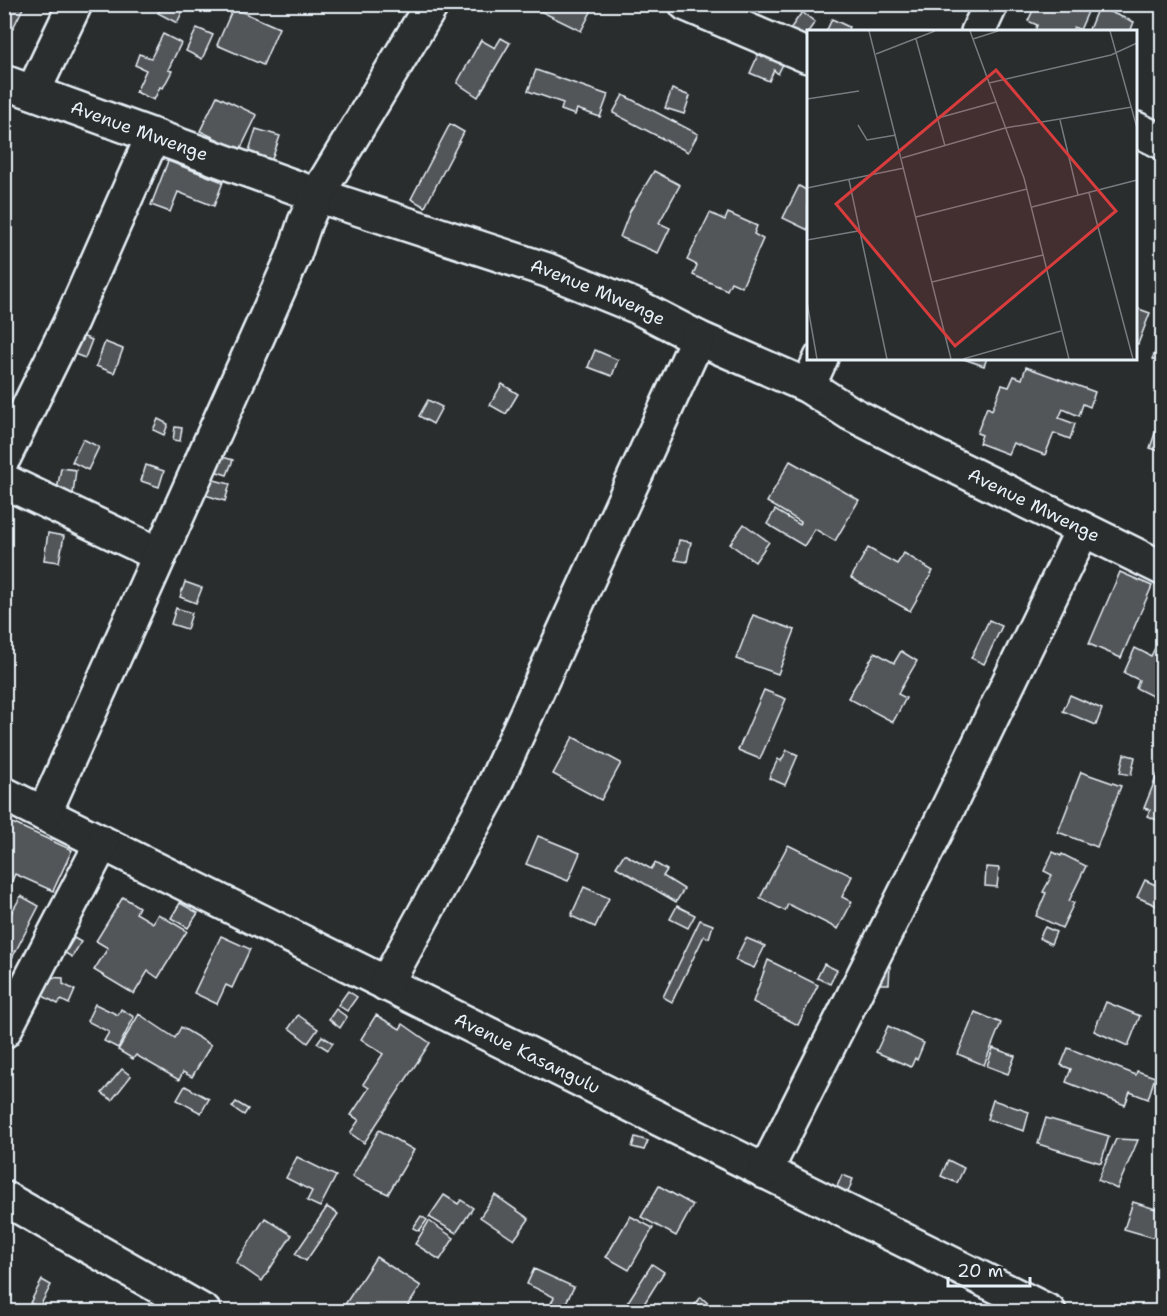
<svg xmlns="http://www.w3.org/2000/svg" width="1167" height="1316" viewBox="0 0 1167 1316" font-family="'Shantell Sans',sans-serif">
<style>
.building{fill:#535759;stroke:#e8f1f8;stroke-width:1.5}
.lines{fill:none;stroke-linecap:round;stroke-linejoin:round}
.minor-casing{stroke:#e8f1f8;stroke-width:38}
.minor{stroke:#2a2d2e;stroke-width:33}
.labels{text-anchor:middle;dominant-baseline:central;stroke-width:6;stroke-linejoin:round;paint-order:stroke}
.street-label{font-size:18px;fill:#e8f1f8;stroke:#2a2d2e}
.inset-road{fill:none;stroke:#767b7f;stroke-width:1.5}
.view{fill:#d83c3d;fill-opacity:0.15;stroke:#d83c3d;stroke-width:3}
.inset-edge{fill:none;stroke:#e8f1f8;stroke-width:3}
</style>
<rect width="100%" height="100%" fill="#2a2d2e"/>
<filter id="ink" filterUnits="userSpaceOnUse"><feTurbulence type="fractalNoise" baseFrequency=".0167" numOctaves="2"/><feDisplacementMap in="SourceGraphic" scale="12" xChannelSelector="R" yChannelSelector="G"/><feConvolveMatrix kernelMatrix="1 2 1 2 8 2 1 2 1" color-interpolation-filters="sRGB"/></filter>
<g filter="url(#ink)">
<g class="building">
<path d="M 4,4 L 25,4 L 13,28 L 4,24 Z"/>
<path d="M 163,4 L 186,4 L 177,23 L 158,13 Z"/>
<path d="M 541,4 L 595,4 L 581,31 L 538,10 Z"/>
<path d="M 1036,4 L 1090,4 L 1091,5 L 1080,30 L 1074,27 L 1072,32 L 1035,32 L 1037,25 L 1028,21 Z"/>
<path d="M 1098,7 L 1134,22 L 1130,32 L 1088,32 Z"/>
<path d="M 233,8 L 279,28 L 263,65 L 217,45 Z"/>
<path d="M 802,12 L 815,22 L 803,39 L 790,29 Z"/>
<path d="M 832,19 L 849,27 L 847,32 L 826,32 Z"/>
<path d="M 197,28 L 213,35 L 202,59 L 186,51 Z"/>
<path d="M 163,34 L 181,43 L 168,70 L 172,71 L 163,88 L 160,87 L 154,100 L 136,92 L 146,70 L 135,65 L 139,54 L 151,58 Z"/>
<path d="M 501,38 L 510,43 L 478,97 L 457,83 L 481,40 L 495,48 Z"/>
<path d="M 763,44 L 787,56 L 778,74 L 774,70 L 769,81 L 750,73 Z"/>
<path d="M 536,70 L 608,95 L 600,117 L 577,109 L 575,115 L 561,110 L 563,103 L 528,91 Z"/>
<path d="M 672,89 L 690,96 L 684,114 L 665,108 Z"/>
<path d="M 623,95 L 698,134 L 688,152 L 613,113 Z"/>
<path d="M 217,96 L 257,115 L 240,150 L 200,131 Z"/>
<path d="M 450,124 L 464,132 L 425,207 L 411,199 Z"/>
<path d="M 256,129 L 280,136 L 271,162 L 248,154 Z"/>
<path d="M 168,161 L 223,182 L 214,206 L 178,192 L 170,212 L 151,205 Z"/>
<path d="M 654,171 L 680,185 L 659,223 L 670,228 L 658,253 L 620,237 L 630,211 Z"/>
<path d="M 799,186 L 808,191 L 808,230 L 783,218 Z"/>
<path d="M 710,213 L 725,220 L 728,213 L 757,226 L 754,234 L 763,239 L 742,287 L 731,282 L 727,290 L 693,275 L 697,265 L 687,260 Z"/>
<path d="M 1136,308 L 1150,313 L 1138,344 L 1136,343 Z"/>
<path d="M 77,334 L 92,340 L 85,358 L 69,352 Z"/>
<path d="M 1162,338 L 1162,359 L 1161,363 L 1152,359 Z"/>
<path d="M 105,342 L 123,349 L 114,373 L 96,366 Z"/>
<path d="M 595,350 L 618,360 L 612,376 L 588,367 Z"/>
<path d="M 961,358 L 987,358 L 984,366 Z"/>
<path d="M 1026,367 L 1095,392 L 1090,407 L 1083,404 L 1079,416 L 1063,409 L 1059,418 L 1075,424 L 1070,439 L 1054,433 L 1045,455 L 1013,443 L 1008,454 L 979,443 L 982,435 L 977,433 L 987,407 L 992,410 L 1002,385 L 1009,387 L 1014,376 L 1022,379 Z"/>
<path d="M 502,384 L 518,394 L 506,414 L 490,405 Z"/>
<path d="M 428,400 L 442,407 L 433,424 L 419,416 Z"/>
<path d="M 1162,412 L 1162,452 L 1150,448 Z"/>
<path d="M 158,419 L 168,424 L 164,435 L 153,430 Z"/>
<path d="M 175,427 L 182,428 L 180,441 L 173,440 Z"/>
<path d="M 83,439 L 99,447 L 88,470 L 72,462 Z"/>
<path d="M 216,455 L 233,460 L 227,475 L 211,470 Z"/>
<path d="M 790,461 L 859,500 L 835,541 L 815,529 L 804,546 L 767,524 L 775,510 L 800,525 L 801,522 L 767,502 Z"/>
<path d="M 146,465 L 164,471 L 159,487 L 141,481 Z"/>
<path d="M 61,468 L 76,470 L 73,494 L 57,490 Z"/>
<path d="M 210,479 L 230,484 L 225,501 L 205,495 Z"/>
<path d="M 744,524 L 769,542 L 755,562 L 730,544 Z"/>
<path d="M 48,533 L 64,536 L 59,562 L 44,560 Z"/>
<path d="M 679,540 L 691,542 L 687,562 L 675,560 Z"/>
<path d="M 868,548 L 897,564 L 904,553 L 933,571 L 910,611 L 851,578 Z"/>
<path d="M 1120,572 L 1152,586 L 1121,658 L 1089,644 Z"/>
<path d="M 185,582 L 202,588 L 196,603 L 180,597 Z"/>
<path d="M 176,608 L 192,613 L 187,629 L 171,624 Z"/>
<path d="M 753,615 L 795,630 L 778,674 L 736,659 Z"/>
<path d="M 989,620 L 1002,626 L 984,664 L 971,658 Z"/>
<path d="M 1162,634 L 1162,701 L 1136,688 L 1139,680 L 1124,673 L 1135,648 L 1151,656 Z"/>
<path d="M 901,651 L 917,661 L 898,694 L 906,698 L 893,722 L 848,698 L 875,652 L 894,663 Z"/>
<path d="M 764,690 L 786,699 L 760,759 L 738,750 Z"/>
<path d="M 1070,695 L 1102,709 L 1096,725 L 1063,711 Z"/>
<path d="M 573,737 L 621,763 L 601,800 L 553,774 Z"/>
<path d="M 787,750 L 798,755 L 785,785 L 769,778 L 778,759 L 781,761 Z"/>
<path d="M 1124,754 L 1135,757 L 1131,775 L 1120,773 Z"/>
<path d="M 1160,768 L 1162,769 L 1162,822 L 1147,816 L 1150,810 L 1144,808 Z"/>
<path d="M 1081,772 L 1121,786 L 1097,847 L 1058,832 Z"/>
<path d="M 8,821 L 72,850 L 53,891 L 15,874 L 10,885 L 4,883 L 4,828 Z"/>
<path d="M 538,836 L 580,853 L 568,881 L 526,864 Z"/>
<path d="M 788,845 L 852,876 L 842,897 L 852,902 L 838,929 L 788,904 L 785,911 L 760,898 Z"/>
<path d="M 1053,852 L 1061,856 L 1062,854 L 1086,866 L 1069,901 L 1074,903 L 1062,928 L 1036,916 L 1046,893 L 1043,892 L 1052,875 L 1044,871 Z"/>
<path d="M 624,854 L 651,869 L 655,863 L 667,870 L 663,876 L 684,889 L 676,902 L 616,867 Z"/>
<path d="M 986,867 L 999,868 L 997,887 L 985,886 Z"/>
<path d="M 1145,880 L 1162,888 L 1162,908 L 1137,897 Z"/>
<path d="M 584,887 L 609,898 L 595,927 L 571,916 Z"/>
<path d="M 21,896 L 39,906 L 10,962 L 4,959 L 4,926 Z"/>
<path d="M 123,897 L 139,907 L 136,913 L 153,923 L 158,914 L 187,931 L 158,978 L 148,971 L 134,994 L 94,970 L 108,948 L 96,941 Z"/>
<path d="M 180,903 L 198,913 L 188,928 L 171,918 Z"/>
<path d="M 677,906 L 695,915 L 688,928 L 670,919 Z"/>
<path d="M 700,920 L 713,925 L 709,938 L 704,936 L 672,1002 L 663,997 Z"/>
<path d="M 1045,927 L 1056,932 L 1051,944 L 1039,938 Z"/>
<path d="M 221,936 L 250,949 L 232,988 L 226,985 L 217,1004 L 194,993 Z"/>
<path d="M 74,938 L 81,942 L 72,957 L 65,953 Z"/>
<path d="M 746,938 L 765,946 L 754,968 L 735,960 Z"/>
<path d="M 768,960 L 818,985 L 798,1025 L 753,1002 Z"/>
<path d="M 824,964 L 837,970 L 830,984 L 817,978 Z"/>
<path d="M 878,965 L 890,966 L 889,984 L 876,984 Z"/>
<path d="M 45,977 L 63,978 L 63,984 L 75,990 L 69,1004 L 61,1000 L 58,1004 L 37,993 Z"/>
<path d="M 348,991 L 357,997 L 347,1011 L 338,1005 Z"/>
<path d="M 1106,1002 L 1140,1016 L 1128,1046 L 1094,1031 Z"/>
<path d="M 95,1004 L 118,1015 L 121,1009 L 134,1017 L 118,1048 L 104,1041 L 109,1032 L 87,1021 Z"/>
<path d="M 336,1009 L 347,1017 L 340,1028 L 329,1019 Z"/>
<path d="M 975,1012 L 1001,1023 L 984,1065 L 958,1054 Z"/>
<path d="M 139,1014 L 175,1038 L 181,1027 L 211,1045 L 192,1077 L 183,1072 L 179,1080 L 136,1055 L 133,1059 L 118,1050 Z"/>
<path d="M 298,1015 L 318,1029 L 308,1043 L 289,1028 Z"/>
<path d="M 376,1015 L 400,1029 L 403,1024 L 430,1043 L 364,1143 L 350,1133 L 359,1120 L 351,1115 L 369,1088 L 363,1084 L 383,1054 L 361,1039 Z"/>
<path d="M 888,1026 L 924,1043 L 917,1060 L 915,1058 L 911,1067 L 876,1052 Z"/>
<path d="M 322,1036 L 333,1043 L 328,1050 L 317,1043 Z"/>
<path d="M 993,1048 L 1015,1056 L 1008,1074 L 987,1066 Z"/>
<path d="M 1068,1048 L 1136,1075 L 1137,1071 L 1155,1077 L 1148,1099 L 1130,1092 L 1125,1105 L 1066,1082 L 1071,1069 L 1061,1065 Z"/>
<path d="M 122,1069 L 131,1076 L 112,1100 L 102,1093 Z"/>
<path d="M 185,1086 L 209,1099 L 201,1113 L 177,1100 Z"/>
<path d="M 993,1100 L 1029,1112 L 1024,1131 L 987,1119 Z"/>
<path d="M 236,1102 L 248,1109 L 244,1115 L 232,1107 Z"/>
<path d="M 1046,1118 L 1109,1136 L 1101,1163 L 1038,1144 Z"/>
<path d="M 379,1130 L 414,1150 L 388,1194 L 352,1177 Z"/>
<path d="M 635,1137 L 648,1141 L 644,1150 L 632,1147 Z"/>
<path d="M 1116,1139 L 1138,1140 L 1117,1189 L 1098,1180 Z"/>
<path d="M 297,1157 L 336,1176 L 320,1207 L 307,1201 L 312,1191 L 286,1178 Z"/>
<path d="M 948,1160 L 964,1168 L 957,1183 L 941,1176 Z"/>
<path d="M 842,1175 L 853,1179 L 847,1195 L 835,1191 Z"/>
<path d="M 659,1186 L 693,1205 L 676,1236 L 641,1217 Z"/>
<path d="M 444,1195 L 458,1204 L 461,1200 L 473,1208 L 456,1233 L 429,1217 Z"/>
<path d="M 495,1195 L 529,1219 L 514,1240 L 480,1217 Z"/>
<path d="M 1133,1202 L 1162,1211 L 1162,1240 L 1124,1229 Z"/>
<path d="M 327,1207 L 338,1214 L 306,1261 L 295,1254 Z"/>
<path d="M 421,1216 L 427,1220 L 419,1231 L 413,1228 Z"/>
<path d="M 630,1216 L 653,1228 L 629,1270 L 606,1257 Z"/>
<path d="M 265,1218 L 292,1235 L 262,1281 L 236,1263 Z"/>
<path d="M 429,1221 L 454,1238 L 440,1260 L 415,1244 Z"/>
<path d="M 376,1257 L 421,1286 L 404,1312 L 340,1312 Z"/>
<path d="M 652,1264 L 664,1272 L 639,1312 L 628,1312 L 624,1308 Z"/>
<path d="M 534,1269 L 574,1287 L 561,1312 L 547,1312 L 554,1297 L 527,1284 Z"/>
<path d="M 42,1280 L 51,1285 L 39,1308 L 30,1303 Z"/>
<path d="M 701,1297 L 714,1309 L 712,1312 L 689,1312 Z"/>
</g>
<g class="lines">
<defs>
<g id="minor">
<path d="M 686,4 L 808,56"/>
<path d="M 978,32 L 991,4"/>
<path id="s1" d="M 4,82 L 317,195 L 547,270 L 638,307 L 698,338 L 808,386 L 850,413 L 930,454 L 1162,568"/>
<path d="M 33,92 L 75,4"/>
<path d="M 1136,129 L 1162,142"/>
<path d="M 808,386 L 821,358"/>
<path d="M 4,457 L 71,321 L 153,136"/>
<path d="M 4,481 L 160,555"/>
<path id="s2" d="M 4,794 L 1049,1312"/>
<path d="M 44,814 L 294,255 L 305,222 L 317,195 L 432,4"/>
<path d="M 386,984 L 490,794 L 698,338"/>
<path d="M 4,1031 L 102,843"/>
<path d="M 765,1172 L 948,808 L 1083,529"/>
<path d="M 4,1198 L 204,1312"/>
</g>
</defs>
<use href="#minor" class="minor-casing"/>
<use href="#minor" class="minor"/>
</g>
</g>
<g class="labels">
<g class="street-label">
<text stroke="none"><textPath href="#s1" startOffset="144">Avenue Mwenge</textPath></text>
<text stroke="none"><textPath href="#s1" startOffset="630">Avenue Mwenge</textPath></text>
<text stroke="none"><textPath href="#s1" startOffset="1116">Avenue Mwenge</textPath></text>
<text stroke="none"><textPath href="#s2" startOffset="584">Avenue Kasangulu</textPath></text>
</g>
</g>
<g transform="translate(807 30)">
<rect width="330" height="330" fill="#2a2d2e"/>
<path class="inset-road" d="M 62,1 L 144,329M 163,1 L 217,148 L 262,329M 303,1 L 330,98M 109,9 L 138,116M 166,9 L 191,1M 69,24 L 128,1M 182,53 L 304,25 L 330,13M 0,69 L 52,61M 131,88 L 189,72M 253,90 L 271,165M 51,95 L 60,110 L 89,105M 95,128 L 198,98 L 325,77M 42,150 L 80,329M 0,158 L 97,138M 282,163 L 326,329M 225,177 L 330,150M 109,187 L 220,159M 0,210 L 51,201M 125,252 L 236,225M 0,272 L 10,329M 156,329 L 254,301"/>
<path class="view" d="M 189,40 L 309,181 L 148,316 L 29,174 Z"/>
<rect width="330" height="330" class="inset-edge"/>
</g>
<rect width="1167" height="1316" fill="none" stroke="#2a2d2e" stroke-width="24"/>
<rect x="12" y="12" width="1143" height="1292" fill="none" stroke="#e8f1f8" stroke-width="2" filter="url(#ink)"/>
<path d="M948 1277v9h82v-9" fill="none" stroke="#e8f1f8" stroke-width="3"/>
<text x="957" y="1277" font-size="18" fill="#e8f1f8" stroke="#2a2d2e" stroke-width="4.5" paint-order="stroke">20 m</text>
</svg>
